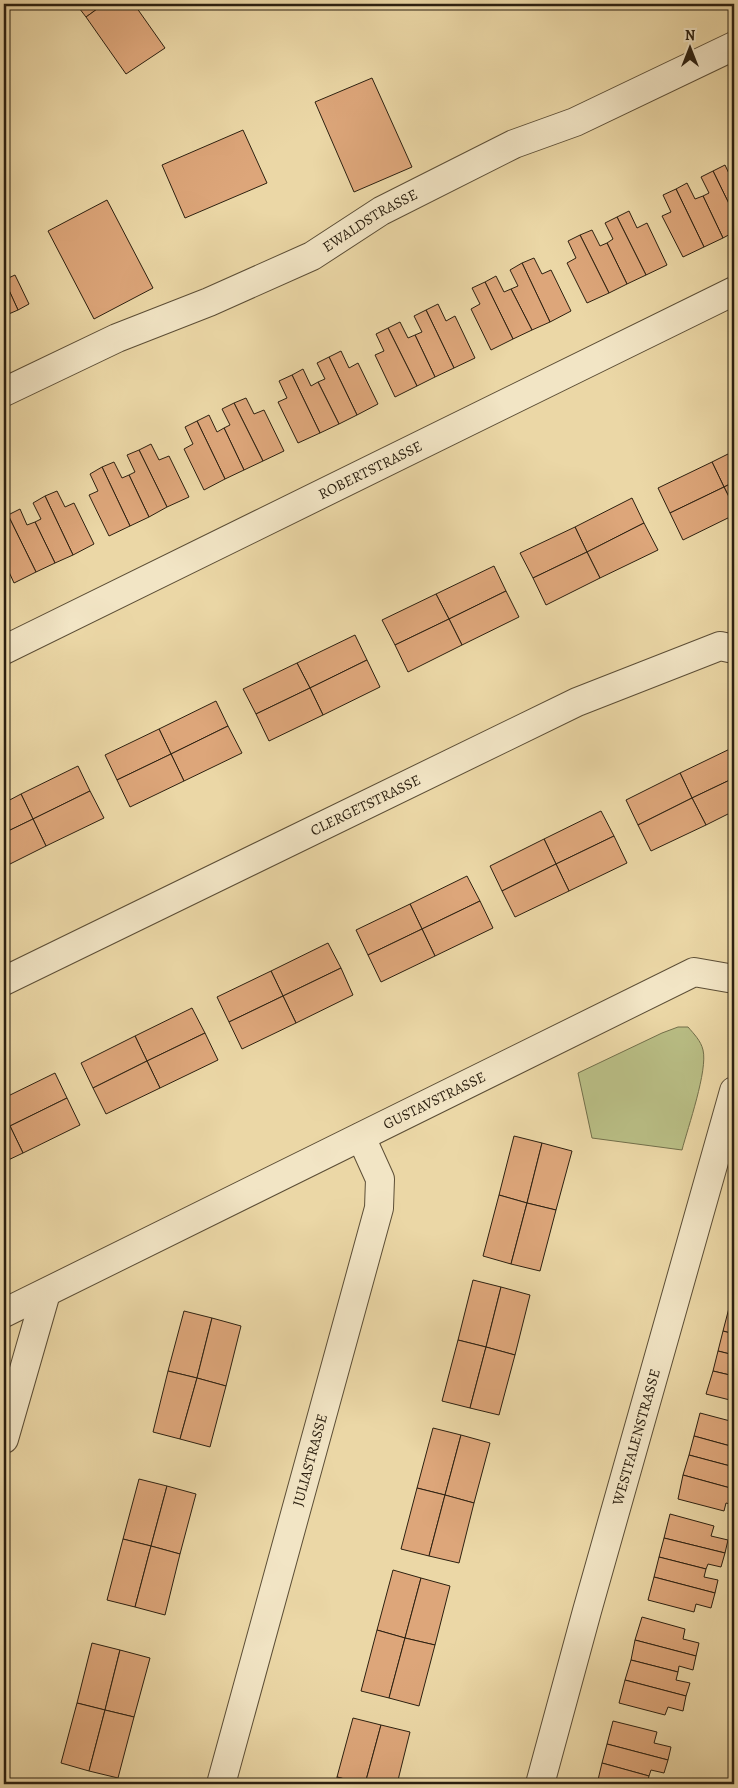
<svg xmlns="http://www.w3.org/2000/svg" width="738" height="1788" viewBox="0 0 738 1788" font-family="Alegreya,serif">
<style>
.green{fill:#b9be85;stroke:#726f4a}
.building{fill:#dda67a;stroke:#2c2010}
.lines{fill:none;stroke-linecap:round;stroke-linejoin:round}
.minor-casing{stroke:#5c4e36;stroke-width:30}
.minor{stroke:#f2e5c5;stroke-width:28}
.labels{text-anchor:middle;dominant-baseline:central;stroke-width:4;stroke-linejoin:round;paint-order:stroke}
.street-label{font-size:15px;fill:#2c2010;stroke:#f2e5c5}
</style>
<rect width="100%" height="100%" fill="#ebd7a6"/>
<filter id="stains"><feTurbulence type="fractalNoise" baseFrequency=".004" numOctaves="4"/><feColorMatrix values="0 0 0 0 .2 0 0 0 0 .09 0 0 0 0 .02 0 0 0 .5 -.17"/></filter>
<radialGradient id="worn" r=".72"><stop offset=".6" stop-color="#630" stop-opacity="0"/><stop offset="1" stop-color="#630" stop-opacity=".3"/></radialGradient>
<path class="green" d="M 678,1027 L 688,1027 C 694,1034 701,1041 703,1050 C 708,1070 688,1127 682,1150 L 592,1138 L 578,1073 L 662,1033 Z"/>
<g class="building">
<path d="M 76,4 L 104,4 L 86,17 Z"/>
<path d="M 104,4 L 134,4 L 165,48 L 126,74 L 86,17 Z"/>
<path d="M 629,4 L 672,4 L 630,9 Z"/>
<path d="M 372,78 L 412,167 L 354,192 L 315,102 Z"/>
<path d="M 243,130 L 267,183 L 185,218 L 162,165 Z"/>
<path d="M 725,165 L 733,182 L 734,181 L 734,214 L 713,171 Z"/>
<path d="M 713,171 L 734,214 L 734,232 L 723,238 L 703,196 L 709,193 L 701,177 Z"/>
<path d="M 687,183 L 695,199 L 703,196 L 723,238 L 704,247 L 676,189 Z"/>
<path d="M 676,189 L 704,247 L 683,257 L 662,216 L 671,212 L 663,195 Z"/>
<path d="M 107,200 L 153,288 L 94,319 L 48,231 Z"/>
<path d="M 629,211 L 637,228 L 647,223 L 667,265 L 646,275 L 617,217 Z"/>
<path d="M 617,217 L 646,275 L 627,284 L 607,243 L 613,239 L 605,223 Z"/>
<path d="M 592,230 L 600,246 L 607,243 L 627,284 L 609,293 L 580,235 Z"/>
<path d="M 580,235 L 609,293 L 587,303 L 567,263 L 576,258 L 568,241 Z"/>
<path d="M 534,258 L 542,274 L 551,270 L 571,311 L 550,322 L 522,263 Z"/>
<path d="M 522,263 L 550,322 L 532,330 L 511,289 L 518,286 L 510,270 Z"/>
<path d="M 15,275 L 29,304 L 18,310 L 4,280 Z"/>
<path d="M 496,276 L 504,292 L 511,289 L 532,330 L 513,339 L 485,282 Z"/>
<path d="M 4,279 L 18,310 L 4,316 Z"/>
<path d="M 485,282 L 513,339 L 491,350 L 471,309 L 480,304 L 472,288 Z"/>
<path d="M 438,304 L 446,321 L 455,316 L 475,358 L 454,368 L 426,310 Z"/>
<path d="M 426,310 L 454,368 L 435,377 L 415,335 L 422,332 L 414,316 Z"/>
<path d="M 400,322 L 408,338 L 415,335 L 435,377 L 417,386 L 388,328 Z"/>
<path d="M 388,328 L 417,386 L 395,397 L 375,355 L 384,351 L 376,334 Z"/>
<path d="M 341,351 L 349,368 L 358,363 L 378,404 L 357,415 L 329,357 Z"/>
<path d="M 329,357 L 357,415 L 339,424 L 318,382 L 325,379 L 317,363 Z"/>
<path d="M 303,369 L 311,386 L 318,382 L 339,424 L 320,433 L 292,375 Z"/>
<path d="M 292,375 L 320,433 L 298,443 L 278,402 L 287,398 L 279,381 Z"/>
<path d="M 246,398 L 254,414 L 264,410 L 284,451 L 263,461 L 234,403 Z"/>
<path d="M 234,403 L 263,461 L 244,470 L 224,428 L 230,425 L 222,409 Z"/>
<path d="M 209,415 L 217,432 L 224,428 L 244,470 L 225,479 L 197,421 Z"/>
<path d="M 197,421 L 225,479 L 204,490 L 184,449 L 193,444 L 185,427 Z"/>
<path d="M 151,444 L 159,460 L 169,456 L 189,497 L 167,507 L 139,450 Z"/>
<path d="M 139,450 L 167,507 L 149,517 L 129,475 L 135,472 L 127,455 Z"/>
<path d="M 734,451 L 734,482 L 724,487 L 712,462 Z"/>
<path d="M 114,462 L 122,478 L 129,475 L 149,517 L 130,526 L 102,467 Z"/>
<path d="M 712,462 L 724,487 L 670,513 L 658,488 Z"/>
<path d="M 102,467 L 130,526 L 109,536 L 89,495 L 98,491 L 90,474 Z"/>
<path d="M 734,482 L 734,507 L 724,487 Z"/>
<path d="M 724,487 L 734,507 L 734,515 L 683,540 L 670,513 Z"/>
<path d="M 57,491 L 65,507 L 74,503 L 94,544 L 73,555 L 45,496 Z"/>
<path d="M 45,496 L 73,555 L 55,563 L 35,522 L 41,519 L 33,503 Z"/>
<path d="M 632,498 L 644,523 L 587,552 L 575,527 Z"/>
<path d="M 20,509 L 27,525 L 35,522 L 55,563 L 36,572 L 8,515 Z"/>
<path d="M 8,515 L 36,572 L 14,583 L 4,561 L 4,517 Z"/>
<path d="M 644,523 L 658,550 L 600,578 L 587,552 Z"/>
<path d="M 575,527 L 587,552 L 533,578 L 520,553 Z"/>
<path d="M 587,552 L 600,578 L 546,605 L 533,578 Z"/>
<path d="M 494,566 L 506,591 L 449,619 L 436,594 Z"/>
<path d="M 506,591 L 519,617 L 462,645 L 449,619 Z"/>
<path d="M 436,594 L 449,619 L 395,645 L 382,620 Z"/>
<path d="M 449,619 L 462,645 L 408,672 L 395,645 Z"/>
<path d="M 355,635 L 367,660 L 310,688 L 297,663 Z"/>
<path d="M 367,660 L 380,687 L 323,715 L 310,688 Z"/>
<path d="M 297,663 L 310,688 L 256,714 L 243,689 Z"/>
<path d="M 310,688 L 323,715 L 269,741 L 256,714 Z"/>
<path d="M 216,701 L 228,726 L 171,754 L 159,729 Z"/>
<path d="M 228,726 L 242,753 L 184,781 L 171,754 Z"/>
<path d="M 159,729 L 171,754 L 117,780 L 105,755 Z"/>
<path d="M 734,747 L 734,778 L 692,798 L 680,773 Z"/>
<path d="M 171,754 L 184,781 L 130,807 L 117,780 Z"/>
<path d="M 78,766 L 90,791 L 33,819 L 21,794 Z"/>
<path d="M 680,773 L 692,798 L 638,825 L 626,800 Z"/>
<path d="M 734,778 L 734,811 L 706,825 L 692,798 Z"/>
<path d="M 90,791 L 104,818 L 46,846 L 33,819 Z"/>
<path d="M 21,794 L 33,819 L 4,833 L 4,803 Z"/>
<path d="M 692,798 L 706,825 L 651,851 L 638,825 Z"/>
<path d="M 601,811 L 614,836 L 556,864 L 544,839 Z"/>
<path d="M 33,819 L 46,846 L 4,867 L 4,833 Z"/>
<path d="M 614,836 L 627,863 L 569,891 L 556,864 Z"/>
<path d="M 544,839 L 556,864 L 502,891 L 490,866 Z"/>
<path d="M 556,864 L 569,891 L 515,917 L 502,891 Z"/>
<path d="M 467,876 L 480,901 L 422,929 L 410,904 Z"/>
<path d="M 480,901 L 493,928 L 435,956 L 422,929 Z"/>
<path d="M 410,904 L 422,929 L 368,955 L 356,930 Z"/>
<path d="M 422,929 L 435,956 L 381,982 L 368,955 Z"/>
<path d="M 328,943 L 341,968 L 283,996 L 271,971 Z"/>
<path d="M 341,968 L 353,995 L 296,1023 L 283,996 Z"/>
<path d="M 271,971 L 283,996 L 229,1022 L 217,997 Z"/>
<path d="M 283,996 L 296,1023 L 242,1049 L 229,1022 Z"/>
<path d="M 192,1008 L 205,1033 L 147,1061 L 135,1036 Z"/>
<path d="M 205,1033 L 218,1060 L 160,1088 L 147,1061 Z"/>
<path d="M 135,1036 L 147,1061 L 93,1088 L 81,1063 Z"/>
<path d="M 147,1061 L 160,1088 L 106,1114 L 93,1088 Z"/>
<path d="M 55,1073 L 67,1098 L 10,1126 L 4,1114 L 4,1098 Z"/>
<path d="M 67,1098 L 80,1125 L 23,1153 L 10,1126 Z"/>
<path d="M 10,1126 L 23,1153 L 4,1162 L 4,1129 Z"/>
<path d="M 514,1136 L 542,1143 L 527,1203 L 499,1195 Z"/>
<path d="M 542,1143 L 572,1151 L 556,1210 L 527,1203 Z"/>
<path d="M 499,1195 L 527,1203 L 511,1264 L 483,1256 Z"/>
<path d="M 527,1203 L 556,1210 L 540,1271 L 511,1264 Z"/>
<path d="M 473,1280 L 501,1287 L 486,1347 L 458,1340 Z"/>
<path d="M 501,1287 L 530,1295 L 515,1355 L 486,1347 Z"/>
<path d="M 729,1308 L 734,1310 L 734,1334 L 723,1331 Z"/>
<path d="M 184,1311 L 212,1318 L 197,1378 L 168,1371 Z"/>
<path d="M 212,1318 L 241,1326 L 226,1386 L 197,1378 Z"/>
<path d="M 723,1331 L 734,1334 L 734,1355 L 718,1351 Z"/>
<path d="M 458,1340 L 486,1347 L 470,1408 L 442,1401 Z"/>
<path d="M 486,1347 L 515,1355 L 499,1415 L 470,1408 Z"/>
<path d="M 718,1351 L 734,1355 L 734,1376 L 713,1371 Z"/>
<path d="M 168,1371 L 197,1378 L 180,1439 L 153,1432 Z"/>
<path d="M 713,1371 L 734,1376 L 734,1401 L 706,1394 Z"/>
<path d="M 197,1378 L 226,1386 L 210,1447 L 180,1439 Z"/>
<path d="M 700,1413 L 734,1422 L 734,1447 L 694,1436 Z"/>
<path d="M 433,1428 L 461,1435 L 445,1495 L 417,1488 Z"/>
<path d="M 461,1435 L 490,1443 L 474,1503 L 445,1495 Z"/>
<path d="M 694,1436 L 734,1447 L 734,1467 L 689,1455 Z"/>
<path d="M 689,1455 L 734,1467 L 734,1489 L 683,1475 Z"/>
<path d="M 683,1475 L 734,1489 L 734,1505 L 726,1503 L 724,1511 L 678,1499 Z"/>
<path d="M 139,1479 L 167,1486 L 151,1546 L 123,1539 Z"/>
<path d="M 167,1486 L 196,1494 L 180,1554 L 151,1546 Z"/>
<path d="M 417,1488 L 445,1495 L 429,1556 L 401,1549 Z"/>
<path d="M 445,1495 L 474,1503 L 459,1563 L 429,1556 Z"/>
<path d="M 670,1514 L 714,1526 L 711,1536 L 728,1540 L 725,1553 L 664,1538 Z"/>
<path d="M 664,1538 L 725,1553 L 721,1567 L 708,1564 L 706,1569 L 659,1557 Z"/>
<path d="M 123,1539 L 151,1546 L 135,1607 L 107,1600 Z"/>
<path d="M 151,1546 L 180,1554 L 165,1615 L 135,1607 Z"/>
<path d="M 659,1557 L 706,1569 L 704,1577 L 718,1580 L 715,1593 L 654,1577 Z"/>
<path d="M 393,1570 L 421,1578 L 405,1638 L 377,1630 Z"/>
<path d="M 654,1577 L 715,1593 L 711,1608 L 696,1604 L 694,1612 L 648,1600 Z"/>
<path d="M 421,1578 L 450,1586 L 435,1645 L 405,1638 Z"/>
<path d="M 642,1617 L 685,1629 L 683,1639 L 699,1643 L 696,1656 L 635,1640 Z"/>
<path d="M 377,1630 L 405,1638 L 389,1698 L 361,1691 Z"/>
<path d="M 405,1638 L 435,1645 L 419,1706 L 389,1698 Z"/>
<path d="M 635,1640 L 696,1656 L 693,1670 L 679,1666 L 678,1672 L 631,1660 Z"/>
<path d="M 92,1643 L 120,1650 L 105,1710 L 77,1703 Z"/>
<path d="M 120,1650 L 150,1658 L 134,1717 L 105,1710 Z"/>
<path d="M 631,1660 L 678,1672 L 676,1680 L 690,1683 L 686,1696 L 625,1680 Z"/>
<path d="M 625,1680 L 686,1696 L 683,1711 L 668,1707 L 665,1715 L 619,1703 Z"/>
<path d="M 77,1703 L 105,1710 L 89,1771 L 61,1763 Z"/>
<path d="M 105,1710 L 134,1717 L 118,1778 L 89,1771 Z"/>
<path d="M 353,1718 L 381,1725 L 365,1784 L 337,1777 Z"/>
<path d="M 613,1721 L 657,1732 L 654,1743 L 671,1747 L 668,1760 L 607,1744 Z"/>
<path d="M 381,1725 L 410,1732 L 397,1784 L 365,1784 Z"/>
<path d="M 607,1744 L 668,1760 L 664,1773 L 651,1770 L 649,1776 L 602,1763 Z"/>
<path d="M 602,1763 L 649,1776 L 647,1783 L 651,1784 L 597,1784 Z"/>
<path d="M 337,1777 L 363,1784 L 336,1784 Z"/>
</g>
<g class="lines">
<defs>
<g id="minor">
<path id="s1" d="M 4,392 L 117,338 L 209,302 L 312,256 L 381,211 L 514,144 L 575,122 L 734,46"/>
<path id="s2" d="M 4,650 L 734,291"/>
<path id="s3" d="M 4,981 L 577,702 L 720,646 L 734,649"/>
<path id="s4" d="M 4,1313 L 694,972 L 734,979"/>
<path d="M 4,1439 L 46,1293"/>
<path id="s5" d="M 221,1784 L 379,1208 L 380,1179 L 361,1137"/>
<path id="s6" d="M 540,1784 L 587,1611 L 734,1091"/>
</g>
</defs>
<use href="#minor" class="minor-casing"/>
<use href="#minor" class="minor"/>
</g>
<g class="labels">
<g class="street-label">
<text stroke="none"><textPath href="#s1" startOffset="405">EWALDSTRASSE</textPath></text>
<text stroke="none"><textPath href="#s2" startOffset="408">ROBERTSTRASSE</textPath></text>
<text stroke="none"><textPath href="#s3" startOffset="402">CLERGETSTRASSE</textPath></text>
<text stroke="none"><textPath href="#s4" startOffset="480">GUSTAVSTRASSE</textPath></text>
<text stroke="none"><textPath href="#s6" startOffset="360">WESTFALENSTRASSE</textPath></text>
<text stroke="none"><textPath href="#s5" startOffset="336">JULIASTRASSE</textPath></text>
</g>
</g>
<rect width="738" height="1788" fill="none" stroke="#ebd7a6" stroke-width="20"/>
<rect x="5" y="5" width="728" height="1778" fill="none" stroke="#2c2010" stroke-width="2.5"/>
<rect x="10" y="10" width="718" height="1768" fill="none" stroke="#2c2010"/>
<g transform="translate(690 48)" stroke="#f2e5c5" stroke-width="4" paint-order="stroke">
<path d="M0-4L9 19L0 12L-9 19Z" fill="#2c2010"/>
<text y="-8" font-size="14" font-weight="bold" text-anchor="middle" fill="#2c2010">N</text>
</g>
<rect width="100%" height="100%" filter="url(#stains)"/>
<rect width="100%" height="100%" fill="url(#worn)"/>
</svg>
